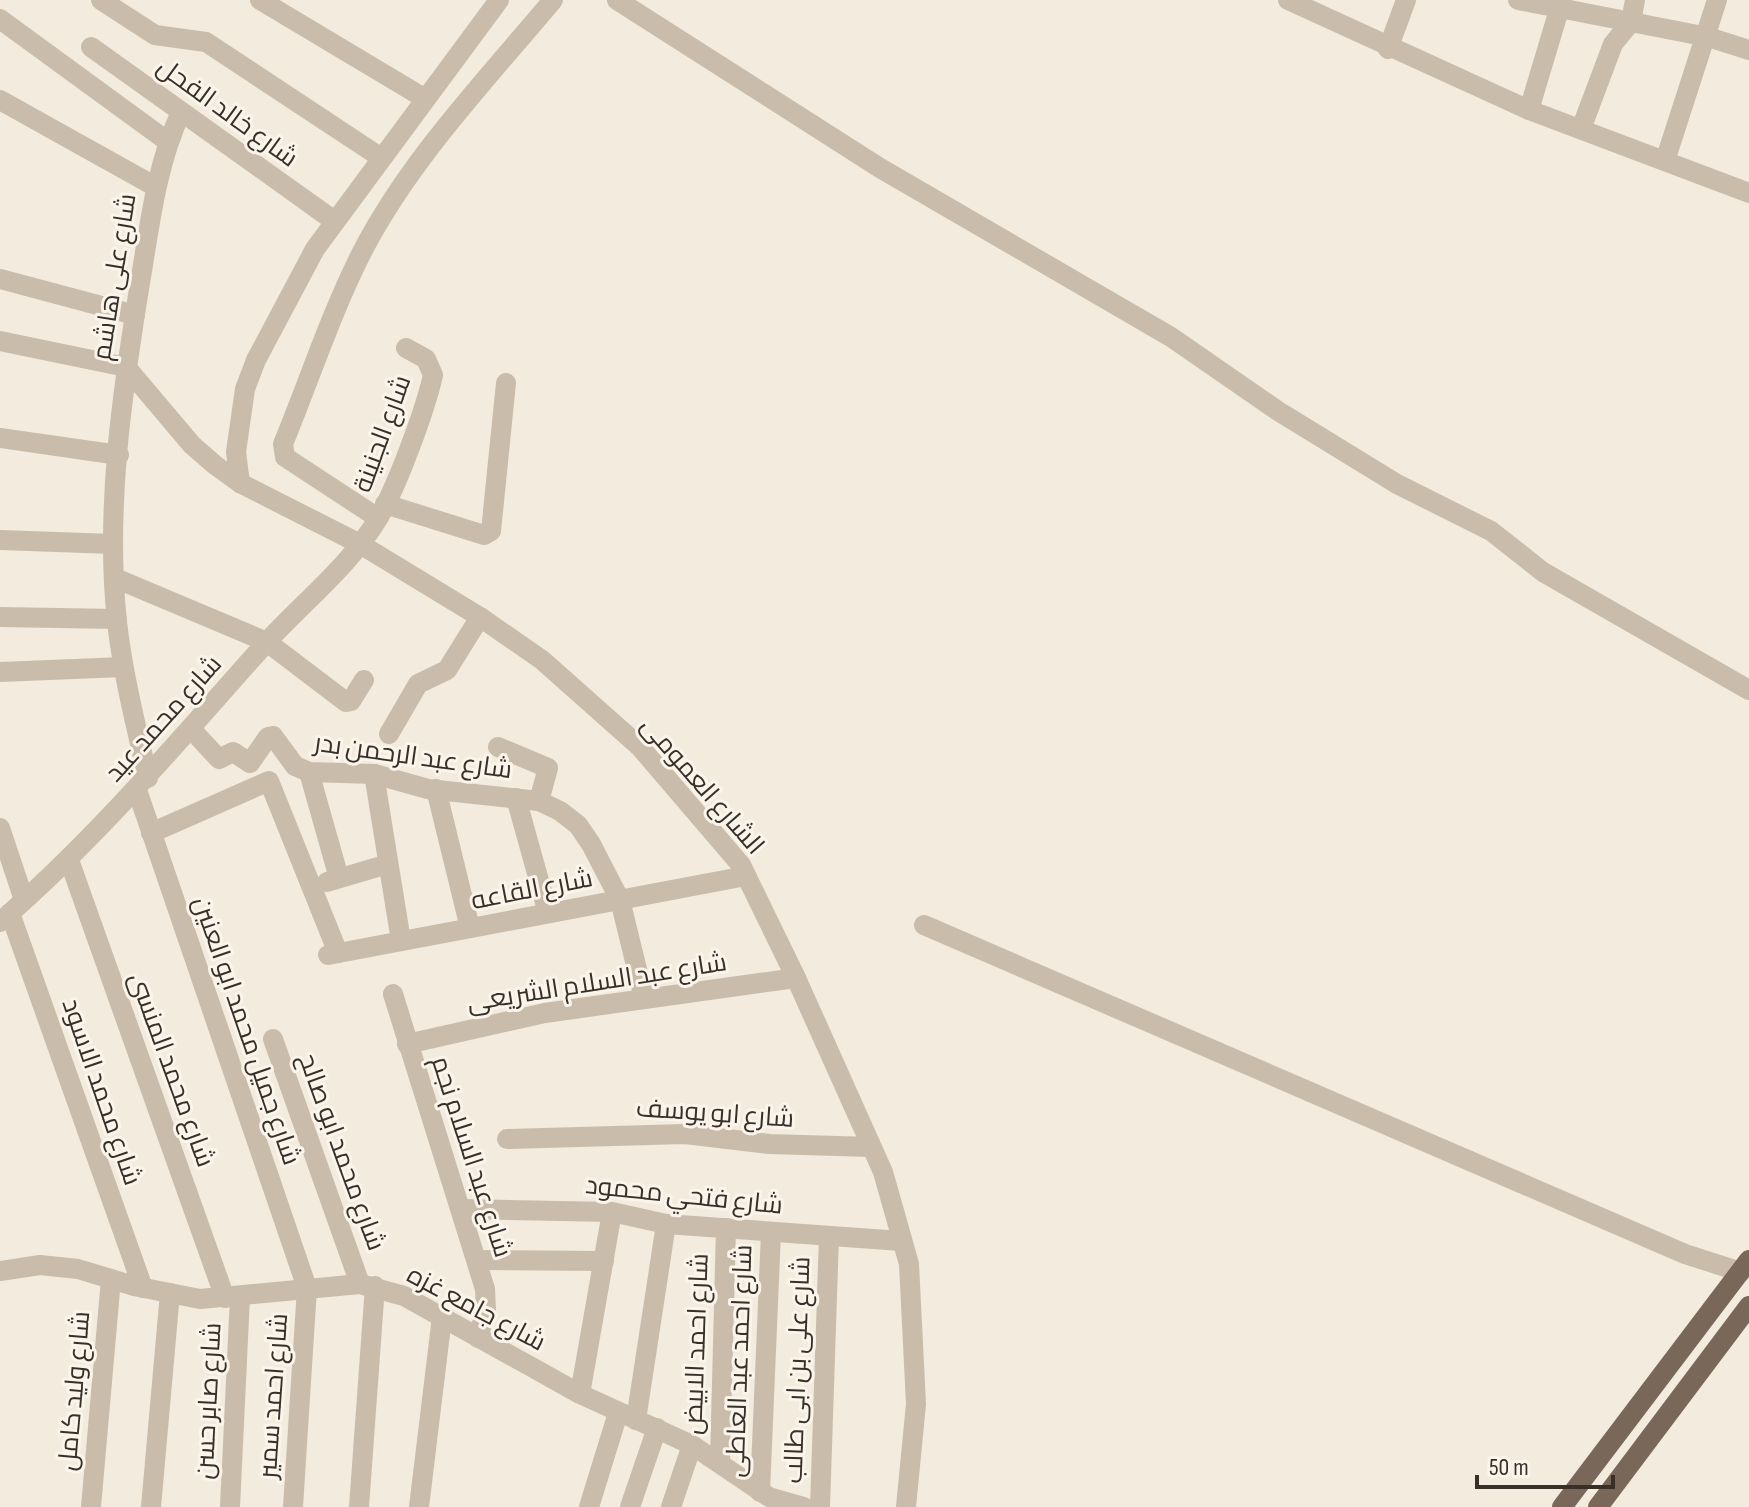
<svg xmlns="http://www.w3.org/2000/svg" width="1749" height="1507" viewBox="0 0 1749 1507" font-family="'Sofia Sans Condensed',Cairo,sans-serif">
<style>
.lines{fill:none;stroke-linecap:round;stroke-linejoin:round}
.minor{stroke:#cabcaa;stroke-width:20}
.major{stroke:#79685a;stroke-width:20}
.labels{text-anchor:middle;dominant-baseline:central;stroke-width:6;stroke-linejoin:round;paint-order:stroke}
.street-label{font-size:26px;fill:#382f29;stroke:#faf4ea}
</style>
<rect width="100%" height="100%" fill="#f2ebde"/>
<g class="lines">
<g class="minor">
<path d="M 101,0 L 155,35 L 206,42 L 380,157"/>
<path d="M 260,0 L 424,98"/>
<path d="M 617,0 L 880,168 L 1171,337 L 1278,411 L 1397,484 L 1491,531 L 1543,572 L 1749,690"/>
<path d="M 1288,0 L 1529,110 L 1749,193"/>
<path d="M 1518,0 L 1708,37 L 1749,50"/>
<path d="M 0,19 L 167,141"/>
<path d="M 91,47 L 333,220"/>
<path d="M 1388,49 L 1406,0"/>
<path d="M 0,100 L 156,187"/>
<path d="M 1529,110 L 1562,0"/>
<path d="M 1581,129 L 1613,44 L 1631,22 L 1635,0"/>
<path d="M 1665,161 L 1717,0"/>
<path d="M 0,279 L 135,315"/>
<path d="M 0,341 L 126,367 L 192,445 L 215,465 L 240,483 L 360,544 L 480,617 L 542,660 L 640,747 L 741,865 L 796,978 L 883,1172 L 909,1264 L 916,1404 L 906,1507"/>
<path d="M 0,438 L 119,455"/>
<path d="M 240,483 L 236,452 L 245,389 L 256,360 L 315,249 L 499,0"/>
<path d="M 385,504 L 484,535 L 491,531 L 506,383"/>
<path d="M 378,518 L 285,457 L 283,444 C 309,381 331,313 362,252 C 410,159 486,80 553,0"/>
<path d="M 0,540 L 113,544"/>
<path d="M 115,578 L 267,642 L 346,702 L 351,701 L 364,680"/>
<path d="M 0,617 L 117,619"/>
<path d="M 0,672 L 123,667"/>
<path d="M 191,729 L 219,759 L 233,752 L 250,763 L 268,737 L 273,736 L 295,766 L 309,772 L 374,774 L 428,789 L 539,801 L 560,811 L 578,825 L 591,844 L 620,900 L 644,998"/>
<path d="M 389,734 L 418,684 L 447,670 L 480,617"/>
<path d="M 498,747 L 548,768 L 539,801"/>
<path d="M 309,772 L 339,878"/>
<path d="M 374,774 L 401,941"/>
<path d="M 148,778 C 136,726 123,675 117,622 C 105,510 122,393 140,283 C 150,224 156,166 181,112"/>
<path d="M 436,789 L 470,928"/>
<path d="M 137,790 L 307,1288 L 293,1507"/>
<path d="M 516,798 L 548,913"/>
<path d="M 0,828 L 24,900"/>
<path d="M 151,833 L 269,781 L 338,953"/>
<path d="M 69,860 L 225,1298"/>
<path d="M 327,882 L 388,864"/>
<path d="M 10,913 L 143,1288"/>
<path d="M 0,922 C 98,837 179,740 265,644 C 302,603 350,566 379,517 C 397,486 425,411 433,375 L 426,359 L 406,348"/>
<path d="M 924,925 L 1685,1254 L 1741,1272"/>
<path d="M 328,955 L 746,876"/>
<path d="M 393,994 L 485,1289 L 486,1310 L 478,1338"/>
<path d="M 273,1039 L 360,1284"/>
<path d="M 407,1044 L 545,1013 L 796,978"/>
<path d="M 507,1139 L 685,1134 L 769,1144 L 871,1147"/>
<path d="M 462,1209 L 612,1212 L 666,1224 L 901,1241"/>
<path d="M 478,1260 L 604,1261"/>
<path d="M 0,1271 L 40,1265 L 78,1269 L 134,1286 L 200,1299 L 360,1284 L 404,1296 L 580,1394 L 692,1445 L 769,1497 L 804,1507"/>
<path d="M 580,1394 L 612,1212"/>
<path d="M 636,1420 L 666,1224"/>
<path d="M 720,1461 L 726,1228"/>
<path d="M 760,1492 L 771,1232"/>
<path d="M 91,1507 L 111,1279"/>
<path d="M 151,1507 L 170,1293"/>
<path d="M 230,1507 L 240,1297"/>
<path d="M 359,1507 L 375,1286"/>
<path d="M 419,1507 L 442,1317"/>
<path d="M 589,1507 L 618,1413"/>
<path d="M 630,1507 L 657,1428"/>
<path d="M 671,1507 L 692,1445"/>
<path d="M 820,1507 L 829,1236"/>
</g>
<g class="major">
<path d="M 1562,1507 L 1749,1260"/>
<path d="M 1598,1507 L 1749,1306"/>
</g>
</g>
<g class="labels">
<g class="street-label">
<text transform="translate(227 113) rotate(36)">شارع خالد الفحل</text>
<text transform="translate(115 277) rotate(-81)">شارع على هاشم</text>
<text transform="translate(383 434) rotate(-70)">شارع الجنينة</text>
<text transform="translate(164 719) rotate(-48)">شارع محمد عيد</text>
<text transform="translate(413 757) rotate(8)">شارع عبد الرحمن بدر</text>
<text transform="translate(702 786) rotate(49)">الشارع العمومى</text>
<text transform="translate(532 890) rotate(-11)">شارع القاعه</text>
<text transform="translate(597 983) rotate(-9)">شارع عبد السلام الشريعى</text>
<text transform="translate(246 1031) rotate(71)">شارع جميل محمد ابو العنين</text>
<text transform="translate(171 1070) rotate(70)">شارع محمد المنسى</text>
<text transform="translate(101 1092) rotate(71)">شارع محمد الاسود</text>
<text transform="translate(715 1114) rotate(4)">شارع ابو يوسف</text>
<text transform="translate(341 1152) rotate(70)">شارع محمد ابو صالح</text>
<text transform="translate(471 1157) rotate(72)">شارع عبد السلام نجم</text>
<text transform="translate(684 1196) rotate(6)">شارع فتحي محمود</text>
<text transform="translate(476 1309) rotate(28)">شارع جامع غزه</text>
<text transform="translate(697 1344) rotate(-88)">شارع احمد الابيض</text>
<text transform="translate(740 1361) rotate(-88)">شارع احمد عبد العاطى</text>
<text transform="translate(798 1370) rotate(-88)">شارع على بن ابى طالب</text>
<text transform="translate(75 1391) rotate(-85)">شارع وليد كامل</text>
<text transform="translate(274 1396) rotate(-86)">شارع احمد سمير</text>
<text transform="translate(209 1401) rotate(-87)">شارع صابر حسن</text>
</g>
</g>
<path d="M1477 1475v12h136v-12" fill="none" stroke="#382f29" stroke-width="4"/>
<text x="1489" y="1475" font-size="24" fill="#382f29" stroke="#faf4ea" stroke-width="6" paint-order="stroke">50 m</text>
</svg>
